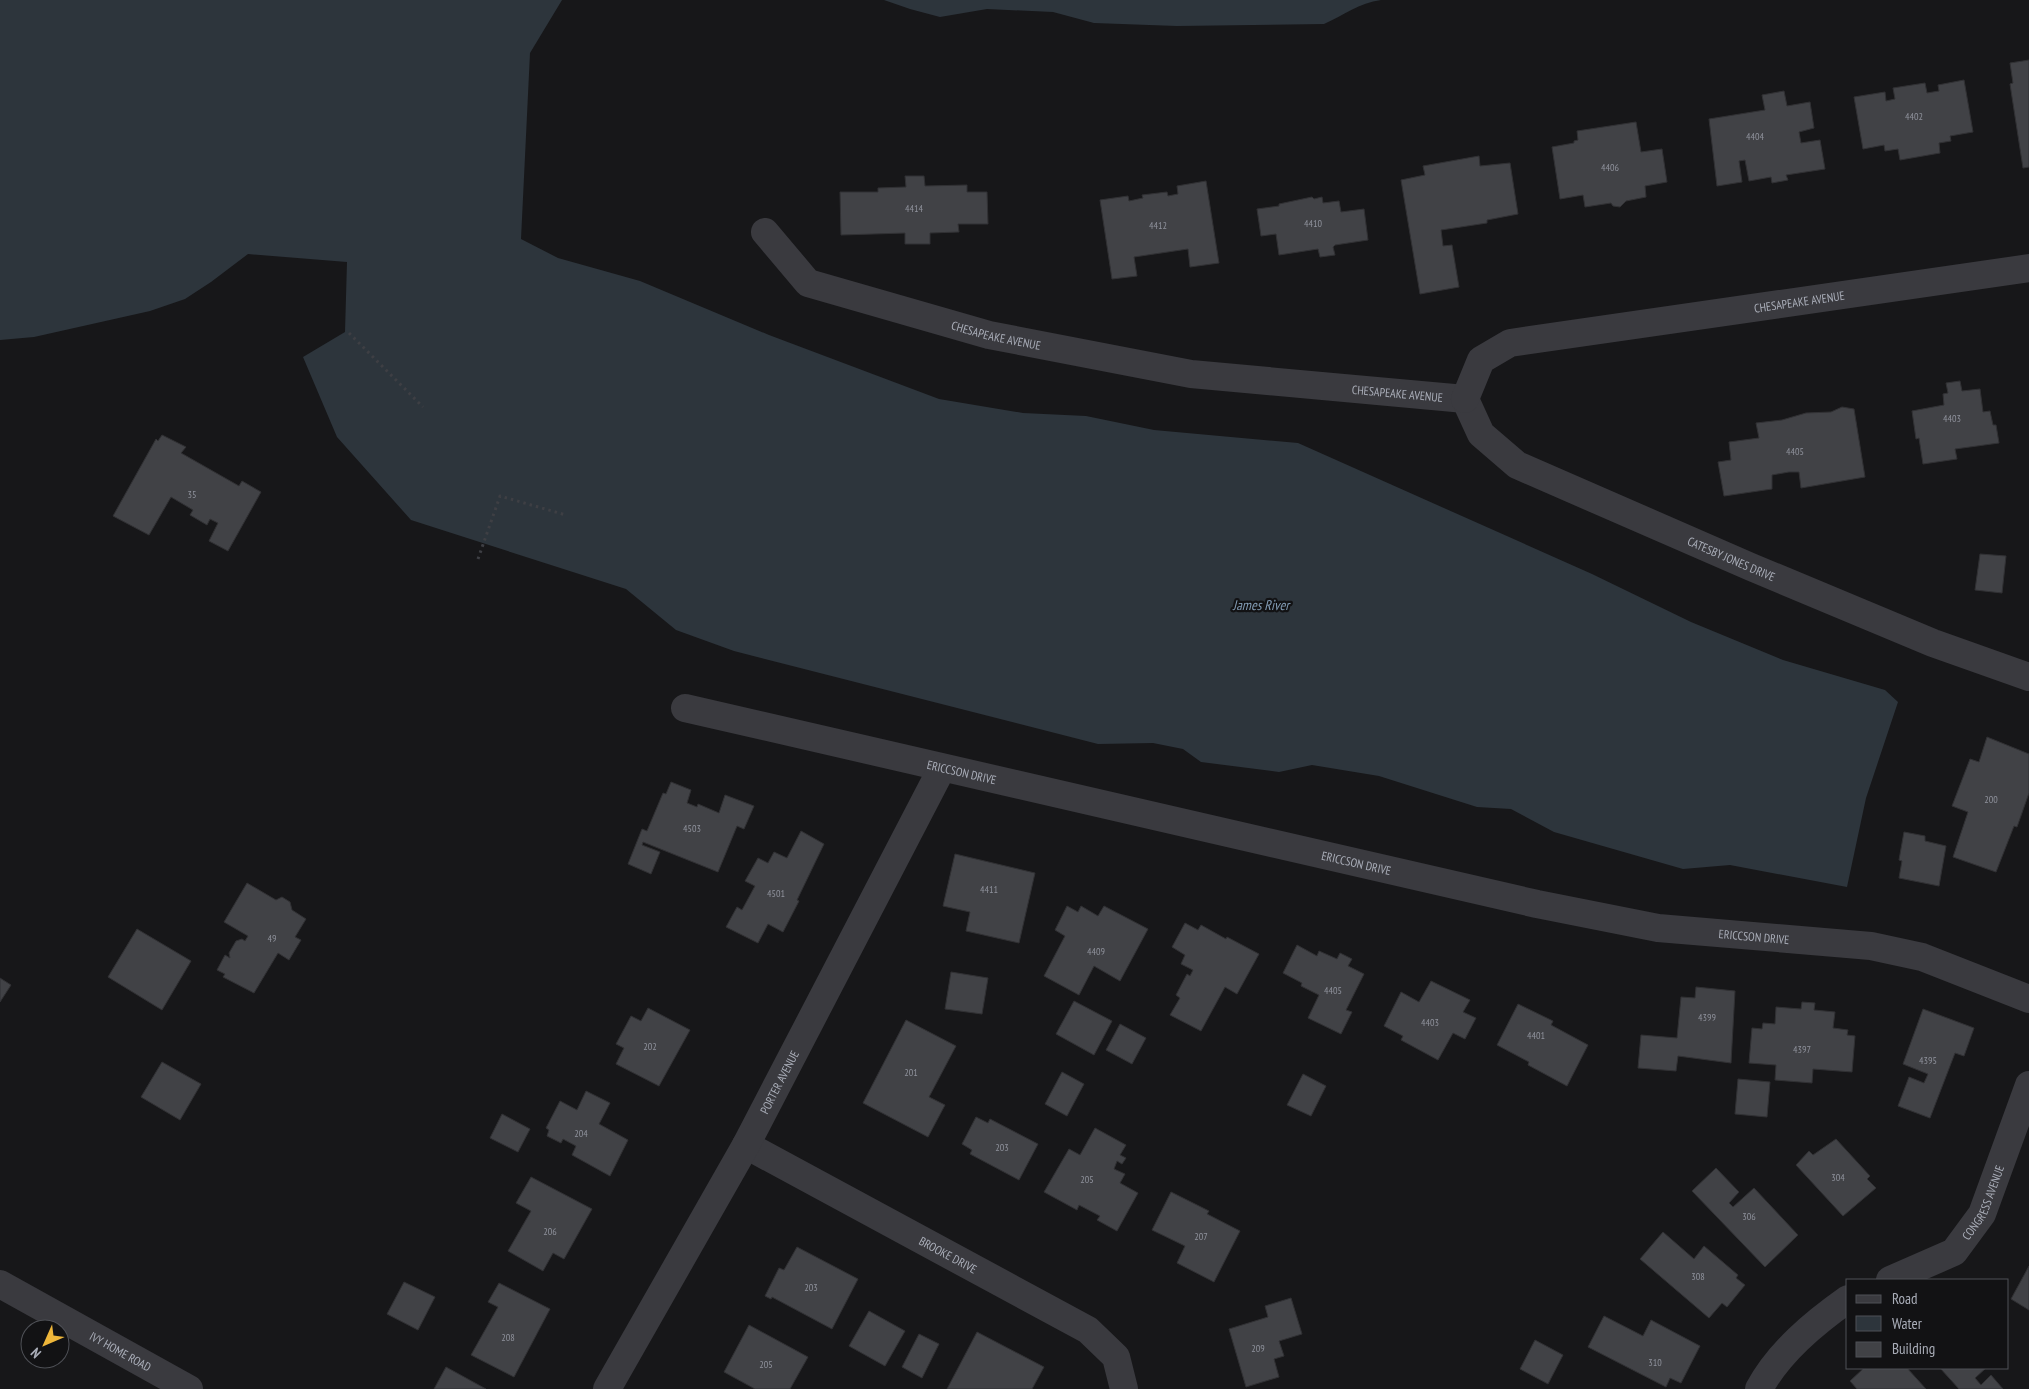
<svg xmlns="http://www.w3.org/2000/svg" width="2029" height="1389" viewBox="0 0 2029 1389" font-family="'PT Sans Narrow',sans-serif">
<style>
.water{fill:#2d353c}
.building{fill:#414246;stroke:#313134}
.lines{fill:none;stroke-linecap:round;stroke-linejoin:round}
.path{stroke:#3e3f44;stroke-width:3;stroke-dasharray:2.5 4;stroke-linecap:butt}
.minor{stroke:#3a3a3f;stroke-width:28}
.labels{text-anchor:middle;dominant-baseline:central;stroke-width:4.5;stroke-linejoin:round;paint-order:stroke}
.number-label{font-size:10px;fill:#8f929c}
.street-label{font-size:12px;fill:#a9adb8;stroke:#121214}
.water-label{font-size:14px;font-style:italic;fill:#819ab2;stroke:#121214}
</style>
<rect width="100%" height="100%" fill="#171719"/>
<g class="water">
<path d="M 0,0 L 562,0 L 530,53 L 521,239 L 558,258 L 640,281 L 769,335 L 939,399 L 1023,413 L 1086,416 L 1154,430 L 1298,443 L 1592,574 L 1691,622 L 1783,660 L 1885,690 L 1898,702 L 1866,798 L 1847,887 L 1730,865 L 1683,869 L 1554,832 L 1511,809 L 1477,807 L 1379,776 L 1312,765 L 1279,772 L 1201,762 L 1183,749 L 1153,743 L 1098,744 L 734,651 L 676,630 L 626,589 L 411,520 L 337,437 L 303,357 L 345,332 L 347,262 L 248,254 L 211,282 L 185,299 L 150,311 L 34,337 L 0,340 Z"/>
<path d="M 884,0 L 1381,0 C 1359,3 1344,15 1324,24 L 1177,26 L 1094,23 L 1053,12 L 987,9 L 940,17 L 910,9 Z"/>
</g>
<g class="building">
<path d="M 2029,60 L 2029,167 L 2023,168 L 2010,84 L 2013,83 L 2010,63 Z"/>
<path d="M 1964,80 L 1973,132 L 1950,136 L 1951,141 L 1939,143 L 1940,153 L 1900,160 L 1898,149 L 1885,151 L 1884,145 L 1863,149 L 1854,97 L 1885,92 L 1886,101 L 1895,99 L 1893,88 L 1925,83 L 1927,93 L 1939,91 L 1938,85 Z"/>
<path d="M 1784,91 L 1787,106 L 1810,102 L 1814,128 L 1799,132 L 1801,143 L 1820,140 L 1825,169 L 1786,175 L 1788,180 L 1772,183 L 1771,177 L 1749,181 L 1745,160 L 1739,161 L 1742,182 L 1717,186 L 1709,119 L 1765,110 L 1762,95 Z"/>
<path d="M 1636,122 L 1641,152 L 1662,149 L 1667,182 L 1645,186 L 1646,197 L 1626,201 L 1620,207 L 1613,206 L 1611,203 L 1585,207 L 1583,195 L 1560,199 L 1552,147 L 1574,143 L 1574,141 L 1578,140 L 1577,131 Z"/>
<path d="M 1479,156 L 1480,166 L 1510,163 L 1518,214 L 1487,220 L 1487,223 L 1441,230 L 1443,246 L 1452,245 L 1459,287 L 1420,294 L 1401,180 L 1425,175 L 1423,166 Z"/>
<path d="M 905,176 L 924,176 L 925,186 L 967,185 L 967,192 L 987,192 L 988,224 L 958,224 L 959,232 L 930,233 L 930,244 L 905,244 L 905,233 L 841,235 L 840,192 L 878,192 L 878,188 L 906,187 Z"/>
<path d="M 1206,181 L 1219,263 L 1190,267 L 1188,249 L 1134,257 L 1137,276 L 1112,279 L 1100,200 L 1128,196 L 1129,201 L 1143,198 L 1142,195 L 1167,192 L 1168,196 L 1178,194 L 1177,186 Z"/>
<path d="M 1312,197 L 1314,199 L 1322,197 L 1323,203 L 1339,201 L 1341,212 L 1364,209 L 1368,240 L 1335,245 L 1333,247 L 1335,255 L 1320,257 L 1318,249 L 1279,255 L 1276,234 L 1261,236 L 1257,209 L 1279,206 L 1279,204 Z"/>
<path d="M 1960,381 L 1962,391 L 1980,389 L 1983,412 L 1990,411 L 1993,425 L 1996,425 L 1999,443 L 1955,449 L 1957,459 L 1923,464 L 1919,438 L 1916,439 L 1912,411 L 1944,405 L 1943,394 L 1948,393 L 1946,383 Z"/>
<path d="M 1842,407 L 1854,409 L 1865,477 L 1801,488 L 1799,472 L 1789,472 L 1772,475 L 1772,489 L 1724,496 L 1718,462 L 1731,460 L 1729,442 L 1759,438 L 1756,423 L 1782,420 L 1806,413 L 1831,412 Z"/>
<path d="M 162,435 L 186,447 L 181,453 L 239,486 L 242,481 L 261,492 L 228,551 L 209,541 L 218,523 L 210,519 L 207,525 L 190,515 L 193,510 L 171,497 L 149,535 L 113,516 L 156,439 L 158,441 Z"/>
<path d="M 1980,554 L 2006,556 L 2002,593 L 1975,590 Z"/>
<path d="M 1987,737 L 2029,754 L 2029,793 L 2017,827 L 2014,826 L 1996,872 L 1953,857 L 1968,812 L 1952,806 L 1970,759 L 1979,762 Z"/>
<path d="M 671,782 L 691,790 L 687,803 L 697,807 L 698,804 L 719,813 L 725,795 L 754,806 L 744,829 L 737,826 L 718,872 L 643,842 L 642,845 L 660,852 L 651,874 L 628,864 L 642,829 L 647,831 L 663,793 L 666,794 Z"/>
<path d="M 801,831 L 824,844 L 797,900 L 799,901 L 783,932 L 768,924 L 758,943 L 726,927 L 737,907 L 742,910 L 755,886 L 745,881 L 758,858 L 768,863 L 774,852 L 787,858 Z"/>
<path d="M 1904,832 L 1925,836 L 1925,841 L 1946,846 L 1939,886 L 1899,878 L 1902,861 L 1899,860 Z"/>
<path d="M 955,854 L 1035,873 L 1019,943 L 966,931 L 970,912 L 943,906 Z"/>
<path d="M 247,883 L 276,900 L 282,897 L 290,902 L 292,910 L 306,919 L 295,937 L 301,940 L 289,960 L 278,953 L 254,993 L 223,977 L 225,974 L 217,970 L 225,955 L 230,958 L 229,953 L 236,941 L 242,939 L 245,941 L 248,936 L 224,922 Z"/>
<path d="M 1067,906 L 1078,912 L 1081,906 L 1098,916 L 1104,906 L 1148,929 L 1120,981 L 1094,966 L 1079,995 L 1044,976 L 1065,936 L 1055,930 Z"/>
<path d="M 1185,923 L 1198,930 L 1201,925 L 1226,939 L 1227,937 L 1259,954 L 1237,994 L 1225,987 L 1201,1031 L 1170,1015 L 1180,998 L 1176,995 L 1187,974 L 1190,976 L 1193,970 L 1181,964 L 1185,955 L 1172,947 Z"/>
<path d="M 137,929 L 191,961 L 162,1010 L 108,977 Z"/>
<path d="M 1297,945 L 1317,956 L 1319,951 L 1337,959 L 1340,953 L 1352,959 L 1348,966 L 1364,974 L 1346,1010 L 1352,1012 L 1341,1034 L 1308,1018 L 1319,995 L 1301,986 L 1302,983 L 1283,973 Z"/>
<path d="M 951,972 L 988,978 L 982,1014 L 945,1009 Z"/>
<path d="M 0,978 L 11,985 L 0,1002 Z"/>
<path d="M 1431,981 L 1470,1000 L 1463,1012 L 1476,1018 L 1465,1039 L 1453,1033 L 1438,1060 L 1401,1040 L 1403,1036 L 1384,1026 L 1401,992 L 1419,1002 Z"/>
<path d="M 1696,987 L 1735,991 L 1731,1063 L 1678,1056 L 1676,1071 L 1638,1068 L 1641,1035 L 1677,1038 L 1681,997 L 1695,998 Z"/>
<path d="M 1074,1001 L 1112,1021 L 1094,1055 L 1056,1034 Z"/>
<path d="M 1802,1002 L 1815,1003 L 1814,1010 L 1835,1012 L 1833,1028 L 1848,1030 L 1847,1035 L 1855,1036 L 1852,1072 L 1813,1069 L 1812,1083 L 1775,1080 L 1776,1065 L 1749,1063 L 1752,1028 L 1762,1029 L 1763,1023 L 1775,1024 L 1776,1007 L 1801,1009 Z"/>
<path d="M 1518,1004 L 1553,1021 L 1551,1025 L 1588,1045 L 1567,1086 L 1528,1065 L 1529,1062 L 1497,1045 Z"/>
<path d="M 648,1008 L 690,1030 L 659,1086 L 616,1064 L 624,1048 L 616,1044 L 631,1016 L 641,1021 Z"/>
<path d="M 1923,1009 L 1974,1028 L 1964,1056 L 1955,1053 L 1930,1118 L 1898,1106 L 1909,1077 L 1924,1083 L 1928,1074 L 1903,1064 Z"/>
<path d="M 906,1020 L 956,1046 L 929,1097 L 945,1105 L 928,1137 L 863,1103 Z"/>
<path d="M 1120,1024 L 1146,1038 L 1132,1064 L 1106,1050 Z"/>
<path d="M 162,1062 L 201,1084 L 180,1120 L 141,1097 Z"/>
<path d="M 1062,1072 L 1084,1084 L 1067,1116 L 1045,1104 Z"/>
<path d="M 1303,1074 L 1326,1086 L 1311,1116 L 1287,1105 Z"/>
<path d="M 1738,1079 L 1770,1082 L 1767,1117 L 1735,1114 Z"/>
<path d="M 586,1091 L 610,1103 L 599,1124 L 628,1140 L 610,1176 L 572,1155 L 576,1146 L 563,1139 L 561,1143 L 547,1136 L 549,1130 L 546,1128 L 560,1101 L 577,1110 Z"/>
<path d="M 502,1114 L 530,1129 L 518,1152 L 490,1138 Z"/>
<path d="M 976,1117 L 988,1123 L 990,1119 L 1038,1144 L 1019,1180 L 970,1154 L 972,1150 L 962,1144 Z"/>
<path d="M 1095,1128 L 1126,1145 L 1120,1155 L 1126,1158 L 1122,1164 L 1117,1161 L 1114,1169 L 1125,1174 L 1120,1183 L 1138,1193 L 1117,1231 L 1097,1220 L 1100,1216 L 1079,1205 L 1077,1210 L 1044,1192 L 1069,1149 L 1080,1155 Z"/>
<path d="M 1836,1139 L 1870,1176 L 1867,1179 L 1876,1188 L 1843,1216 L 1796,1165 L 1809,1151 L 1813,1155 Z"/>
<path d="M 1716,1168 L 1739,1192 L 1729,1203 L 1733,1207 L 1754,1188 L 1798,1235 L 1765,1267 L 1692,1191 Z"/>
<path d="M 531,1177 L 592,1209 L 564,1259 L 553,1253 L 543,1271 L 508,1251 L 531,1211 L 516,1203 Z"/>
<path d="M 1171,1192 L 1209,1211 L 1207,1214 L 1240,1231 L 1214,1282 L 1177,1263 L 1185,1246 L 1152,1230 Z"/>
<path d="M 1663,1232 L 1694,1259 L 1704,1246 L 1738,1275 L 1736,1278 L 1745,1285 L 1727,1307 L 1722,1303 L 1709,1318 L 1640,1259 Z"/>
<path d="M 797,1247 L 858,1279 L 832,1329 L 772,1297 L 771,1299 L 765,1296 L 779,1268 L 784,1270 Z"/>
<path d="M 2029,1266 L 2029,1310 L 2011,1299 Z"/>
<path d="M 404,1282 L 435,1297 L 418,1330 L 387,1314 Z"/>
<path d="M 499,1283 L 550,1309 L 514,1377 L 471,1355 L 498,1307 L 488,1302 Z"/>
<path d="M 1291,1298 L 1302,1334 L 1279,1341 L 1284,1356 L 1274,1359 L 1279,1377 L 1246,1387 L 1229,1329 L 1268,1317 L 1265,1306 Z"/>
<path d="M 869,1311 L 905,1331 L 885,1366 L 849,1346 Z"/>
<path d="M 1604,1316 L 1643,1336 L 1651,1320 L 1700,1346 L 1681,1383 L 1670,1378 L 1666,1387 L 1588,1347 Z"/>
<path d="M 749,1325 L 808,1357 L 790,1389 L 755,1389 L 724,1372 Z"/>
<path d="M 977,1332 L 1044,1367 L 1032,1389 L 947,1389 Z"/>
<path d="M 919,1334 L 939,1344 L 922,1378 L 902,1367 Z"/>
<path d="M 1535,1340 L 1563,1355 L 1548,1384 L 1520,1369 Z"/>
<path d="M 446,1367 L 486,1389 L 434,1389 Z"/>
<path d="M 1864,1368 L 1907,1368 L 1926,1389 L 1857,1389 L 1850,1381 Z"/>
<path d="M 1940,1368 L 1986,1368 L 1975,1378 L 1981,1385 L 1991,1375 L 2003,1389 L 1959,1389 Z"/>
</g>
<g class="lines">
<g class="path">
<path d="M 349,333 L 423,407"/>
<path d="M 478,559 L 500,496 L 566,515"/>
</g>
<g class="minor">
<path id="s1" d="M 765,232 L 808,283 L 989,335 L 1191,374 L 1465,399"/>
<path id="s2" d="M 1465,399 L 1481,434 L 1517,465 L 1751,567 L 1933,643 L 2029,677"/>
<path id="s3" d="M 1465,399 L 1481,360 L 1510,343 L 2029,268"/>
<path id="s4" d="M 685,708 L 1537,904 L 1658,928 L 1871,946 L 1922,957 L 2029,999"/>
<path id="s5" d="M 746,1145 L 1088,1330 L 1116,1357 L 1124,1389"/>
<path id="s6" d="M 1890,1280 L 1954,1252 L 1982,1214 L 2029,1085"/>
<path id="s7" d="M 0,1284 L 189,1389"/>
<path id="s8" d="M 607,1389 L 746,1145 L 942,768"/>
<path d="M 1759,1389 C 1779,1352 1814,1323 1848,1299"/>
</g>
</g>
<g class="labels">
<g class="number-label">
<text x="1914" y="116">4402</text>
<text x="1755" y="136">4404</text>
<text x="1610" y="167">4406</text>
<text x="914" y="208">4414</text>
<text x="1313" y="223">4410</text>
<text x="1158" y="225">4412</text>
<text x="1952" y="418">4403</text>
<text x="1795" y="451">4405</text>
<text x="192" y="494">35</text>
<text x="1991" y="799">200</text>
<text x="692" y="828">4503</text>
<text x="989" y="889">4411</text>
<text x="776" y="893">4501</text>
<text x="272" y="938">49</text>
<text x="1096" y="951">4409</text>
<text x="1333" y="990">4405</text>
<text x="1707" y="1017">4399</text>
<text x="1430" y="1022">4403</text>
<text x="1536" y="1035">4401</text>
<text x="650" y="1046">202</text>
<text x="1802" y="1049">4397</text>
<text x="1928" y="1060">4395</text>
<text x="911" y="1072">201</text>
<text x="581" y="1133">204</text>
<text x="1002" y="1147">203</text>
<text x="1838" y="1177">304</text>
<text x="1087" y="1179">205</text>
<text x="1749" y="1216">306</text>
<text x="550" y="1231">206</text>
<text x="1201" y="1236">207</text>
<text x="1698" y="1276">308</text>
<text x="811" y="1287">203</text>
<text x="508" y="1337">208</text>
<text x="1258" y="1348">209</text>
<text x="1655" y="1362">310</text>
<text x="766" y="1364">205</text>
</g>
<g class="street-label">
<text stroke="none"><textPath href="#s3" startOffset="368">CHESAPEAKE AVENUE</textPath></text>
<text stroke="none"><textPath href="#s1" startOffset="262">CHESAPEAKE AVENUE</textPath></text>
<text stroke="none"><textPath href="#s1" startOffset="668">CHESAPEAKE AVENUE</textPath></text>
<text stroke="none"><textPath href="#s2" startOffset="320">CATESBY JONES DRIVE</textPath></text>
<text stroke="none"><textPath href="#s4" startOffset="284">ERICCSON DRIVE</textPath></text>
<text stroke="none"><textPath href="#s4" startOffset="689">ERICCSON DRIVE</textPath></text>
<text stroke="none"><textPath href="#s4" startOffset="1094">ERICCSON DRIVE</textPath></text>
<text stroke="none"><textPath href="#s8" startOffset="352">PORTER AVENUE</textPath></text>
<text stroke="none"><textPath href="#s6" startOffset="128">CONGRESS AVENUE</textPath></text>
<text stroke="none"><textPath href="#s5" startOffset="230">BROOKE DRIVE</textPath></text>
<text stroke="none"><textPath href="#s7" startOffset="138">IVY HOME ROAD</textPath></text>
</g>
<g class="water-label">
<text x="1261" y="605">James River</text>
</g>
</g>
<rect x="1846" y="1279" width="162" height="90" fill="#121214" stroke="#4e5056"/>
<rect x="1856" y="1295" width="25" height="8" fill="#3a3a3f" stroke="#4e5056"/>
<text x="1892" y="1304" font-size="15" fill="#a9adb8">Road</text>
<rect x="1856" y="1316" width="25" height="15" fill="#2d353c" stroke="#4e5056"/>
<text x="1892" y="1329" font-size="15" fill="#a9adb8">Water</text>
<rect x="1856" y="1342" width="25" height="15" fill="#414246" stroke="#4e5056"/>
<text x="1892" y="1354" font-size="15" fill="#a9adb8">Building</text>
<g transform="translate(45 1344) rotate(225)"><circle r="24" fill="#121214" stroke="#4e5056"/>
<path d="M0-4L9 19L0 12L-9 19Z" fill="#eeb63a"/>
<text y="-8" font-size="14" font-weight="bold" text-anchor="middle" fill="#a9adb8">N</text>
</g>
</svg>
